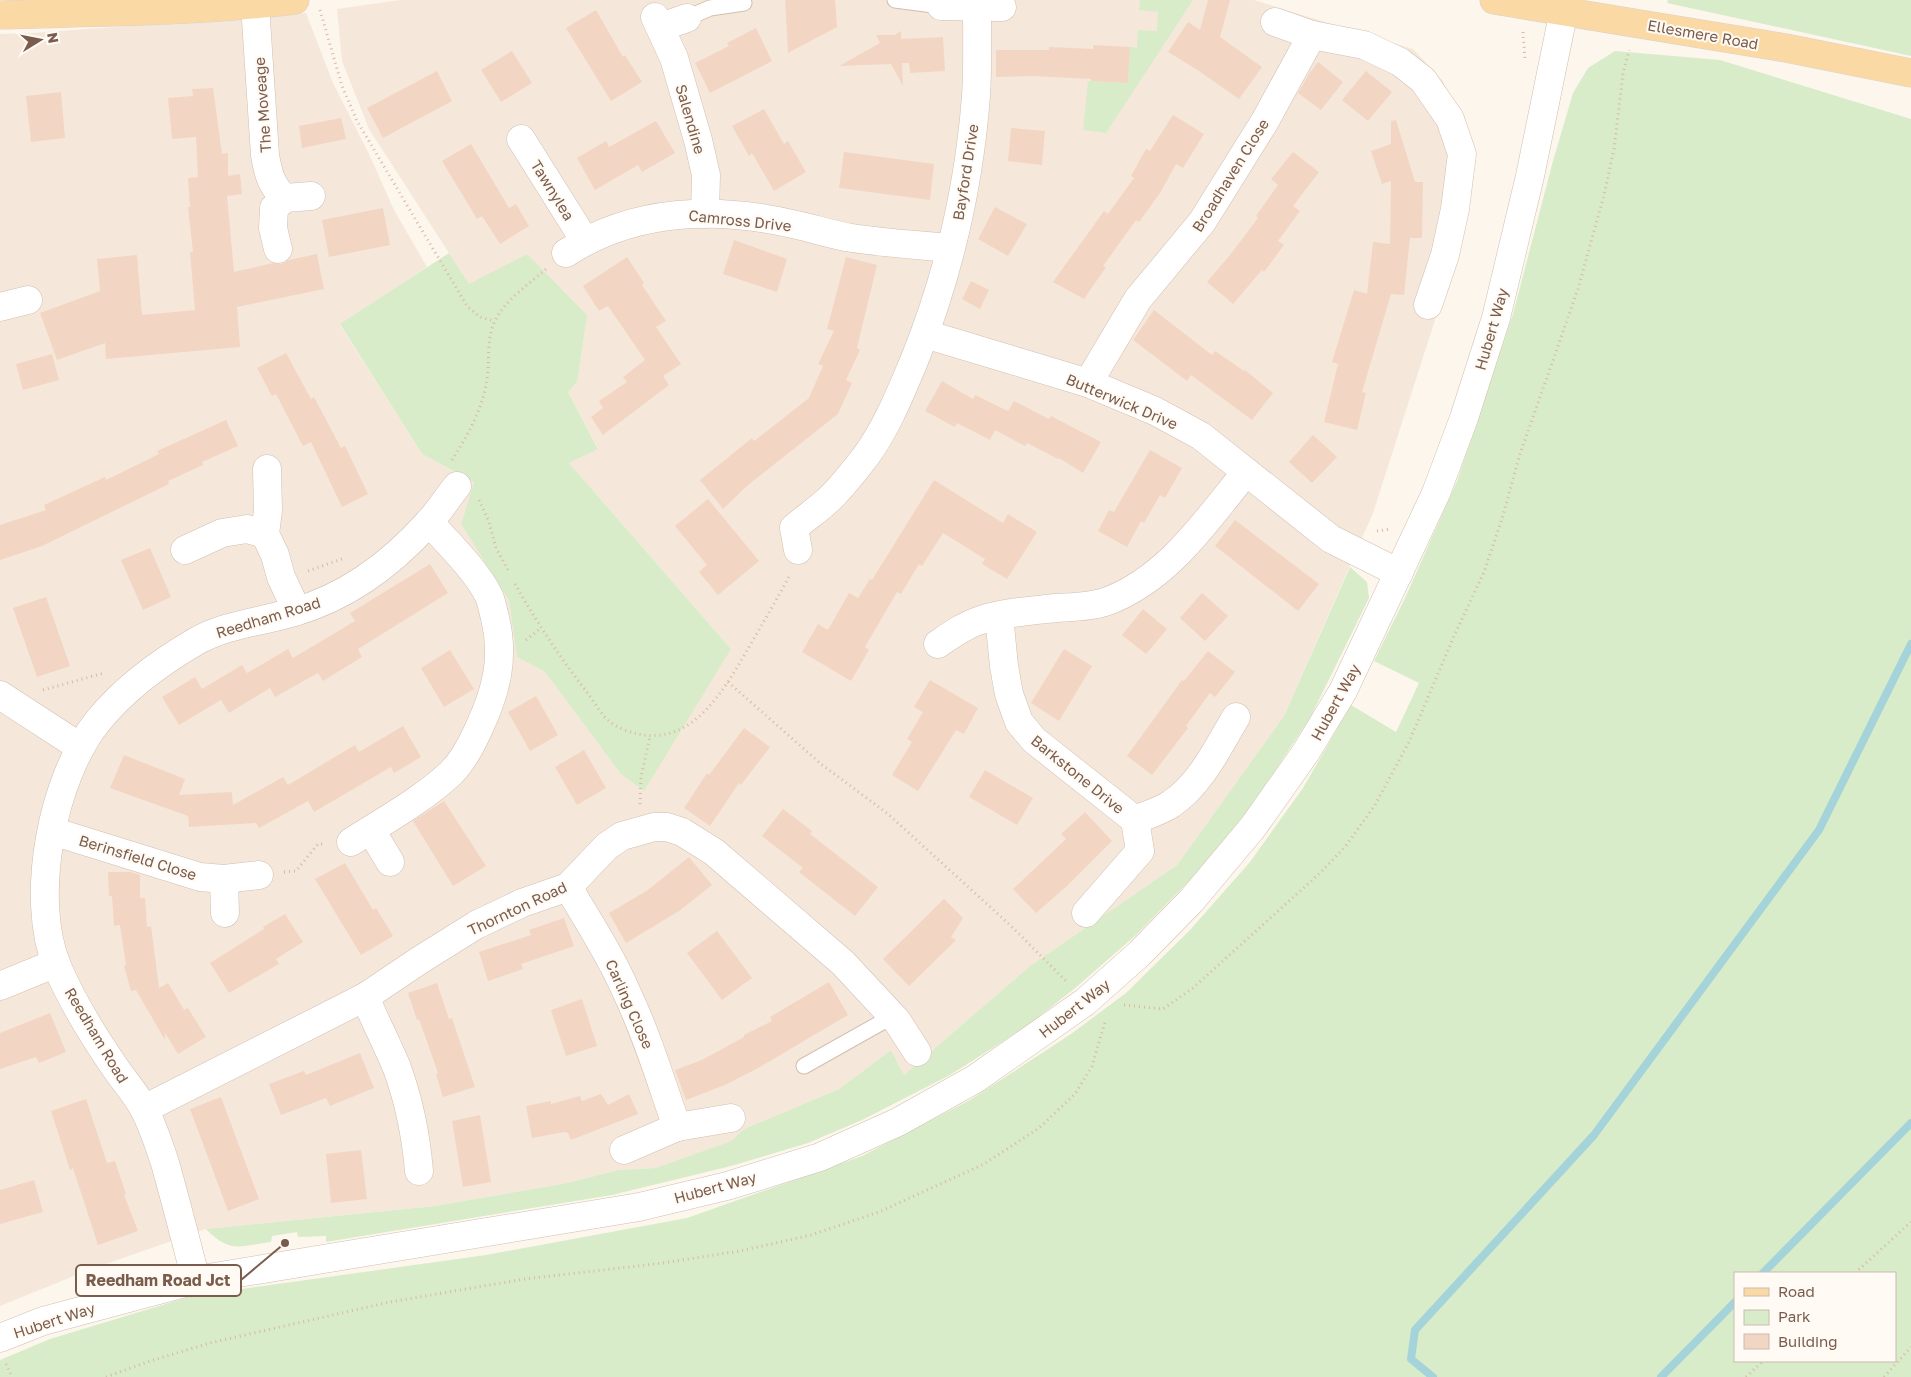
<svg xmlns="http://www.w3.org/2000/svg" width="1911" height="1377" viewBox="0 0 1911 1377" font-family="'Golos Text',sans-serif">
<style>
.residential{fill:#f5e8da}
.green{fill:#d8ecc9;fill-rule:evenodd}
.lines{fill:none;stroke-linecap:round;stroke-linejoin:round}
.stream{stroke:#a5d3da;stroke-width:8}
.building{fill:#f3d5c3}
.service-casing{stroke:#d1beb0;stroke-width:17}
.minor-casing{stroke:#d1beb0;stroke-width:29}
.primary-casing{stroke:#dad1cd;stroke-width:29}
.path{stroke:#d9b8a5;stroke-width:3;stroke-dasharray:1 4;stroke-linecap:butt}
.service{stroke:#fff;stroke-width:15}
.minor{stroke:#fff;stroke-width:28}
.primary{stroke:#fbd9a5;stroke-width:28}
.labels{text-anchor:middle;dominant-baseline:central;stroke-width:4;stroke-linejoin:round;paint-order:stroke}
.street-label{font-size:15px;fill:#7a5c4d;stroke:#fffaf3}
.leader{fill:none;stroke:#7a5c4d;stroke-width:2}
.callout-dot{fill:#7a5c4d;stroke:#fffaf3;stroke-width:2}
.callout{fill:#fffaf3;stroke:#7a5c4d;stroke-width:2}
.callout-label{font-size:16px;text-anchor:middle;font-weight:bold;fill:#7a5c4d}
</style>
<rect width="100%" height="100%" fill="#fdf6ec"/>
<path class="residential" d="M 400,0 L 1254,0 L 1413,49 L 1443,81 L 1457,119 L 1474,175 L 1461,239 L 1373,513 L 1284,716 L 1177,865 L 1030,966 L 904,1075 L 891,1050 L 839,1089 L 744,1129 L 731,1141 L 655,1168 L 618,1170 L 567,1183 L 435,1206 L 206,1229 L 86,1271 L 0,1306 L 0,34 L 32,33 L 306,13 L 333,83 L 369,154 L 394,210 L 427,267 L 340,325 L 422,454 L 474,482 L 461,524 L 509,601 L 517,657 L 545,672 L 620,773 L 731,649 L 569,463 L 598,448 L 568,392 L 469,284 L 369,129 L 342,61 L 337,9 Z"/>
<g class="green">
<path d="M 1140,0 L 1193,0 L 1106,133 L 1083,130 L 1088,81 L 1128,83 L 1130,47 L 1137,48 L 1138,30 L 1157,31 L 1158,12 L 1139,10 Z"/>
<path d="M 1668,0 L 1911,0 L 1911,56 L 1667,3 Z"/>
<path d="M 1615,51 L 1720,60 L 1911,119 L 1911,1377 L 0,1377 L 0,1360 L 50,1339 L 192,1296 L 486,1255 L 687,1218 L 862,1156 L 970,1100 L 1071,1034 L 1126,993 L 1190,930 L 1250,862 L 1303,788 L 1351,705 L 1396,732 L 1419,683 L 1374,661 L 1406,596 L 1457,481 L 1513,314 L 1553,161 L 1573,93 L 1588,68 ZM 1735,1273 L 1895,1273 L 1895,1361 L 1735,1361 Z"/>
<path d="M 449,253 L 469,284 L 527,254 L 587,315 L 577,382 L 568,392 L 598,449 L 569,463 L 731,649 L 644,791 L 620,773 L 545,672 L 517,657 L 509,601 L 461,524 L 474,482 L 422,454 L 340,324 Z"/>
<path d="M 1350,567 L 1367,582 L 1369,598 L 1310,718 L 1252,805 L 1199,871 L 1136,935 L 1074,989 L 1027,1026 L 950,1075 L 862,1120 L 808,1143 L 731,1166 L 612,1195 L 326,1242 L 326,1236 L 298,1237 L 297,1232 L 272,1236 L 271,1242 C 240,1246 230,1254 206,1229 L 435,1206 L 567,1183 L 618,1170 L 655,1168 L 731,1141 L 744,1129 L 839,1089 L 891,1050 L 904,1075 L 1030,966 L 1177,865 L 1284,716 Z"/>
</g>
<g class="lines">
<g class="stream">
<path d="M 1763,1273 L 1911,1123"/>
<path d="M 1433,1377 L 1411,1359 L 1415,1330 L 1594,1135 L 1819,830 L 1911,644"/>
<path d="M 1661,1377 L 1735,1302"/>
</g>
</g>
<g class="building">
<path d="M 785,0 L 835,0 L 837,27 L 788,53 Z"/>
<path d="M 1208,0 L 1230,0 L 1220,37 L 1262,67 L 1239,99 L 1196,69 L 1168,52 L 1188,22 L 1200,30 Z"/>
<path d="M 596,10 L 623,57 L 625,55 L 642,82 L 611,101 L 566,28 Z"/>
<path d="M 756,28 L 772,61 L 710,93 L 695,63 L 729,46 L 727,43 Z"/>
<path d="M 901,31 L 901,39 L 943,37 L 945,71 L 910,73 L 909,63 L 902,63 L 903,86 L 891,64 L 839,66 L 880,43 L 876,35 L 895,35 Z"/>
<path d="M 1093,45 L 1130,47 L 1128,83 L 1091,81 L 1091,79 L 1032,76 L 996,77 L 996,50 L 1049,50 L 1049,47 L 1093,49 Z"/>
<path d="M 512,51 L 532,83 L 501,102 L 481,70 Z"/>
<path d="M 1318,62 L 1343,82 L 1321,110 L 1298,93 L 1309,74 Z"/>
<path d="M 437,71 L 452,101 L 383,138 L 367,108 Z"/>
<path d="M 1366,71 L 1392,92 L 1368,121 L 1342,100 Z"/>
<path d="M 213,88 L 222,154 L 228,153 L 228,176 L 240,174 L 242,194 L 227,196 L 234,272 L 273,263 L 281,264 L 289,260 L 317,254 L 324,289 L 237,307 L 240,347 L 106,359 L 105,343 L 57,360 L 40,313 L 100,291 L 97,259 L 137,255 L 142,315 L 195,310 L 190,252 L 193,252 L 188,207 L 190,207 L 188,178 L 198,177 L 196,137 L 172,139 L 168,98 L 193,96 L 192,89 Z"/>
<path d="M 61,92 L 65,138 L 31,142 L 26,96 Z"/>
<path d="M 764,109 L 784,144 L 788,141 L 806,172 L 774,191 L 752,153 L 749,156 L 732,126 Z"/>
<path d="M 1173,115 L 1204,134 L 1183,168 L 1176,164 L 1160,193 L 1139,222 L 1136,220 L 1103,266 L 1106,267 L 1084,299 L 1053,282 L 1104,211 L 1108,214 L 1134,178 L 1131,176 L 1146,149 L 1150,151 Z"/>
<path d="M 341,118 L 346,139 L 302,148 L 299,126 Z"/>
<path d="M 1396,120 L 1415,182 L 1423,182 L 1422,238 L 1410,238 L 1404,295 L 1391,294 L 1362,392 L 1366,393 L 1357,430 L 1324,422 L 1338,364 L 1332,362 L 1354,290 L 1367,294 L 1373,242 L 1390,244 L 1391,181 L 1382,184 L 1371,151 L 1391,144 L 1391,121 Z"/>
<path d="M 656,121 L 675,153 L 642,172 L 638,165 L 595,190 L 577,158 L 606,141 L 609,147 Z"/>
<path d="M 1011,128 L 1045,131 L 1042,165 L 1008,161 Z"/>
<path d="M 471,144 L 509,208 L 516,204 L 529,226 L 500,244 L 482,216 L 477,219 L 442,161 Z"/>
<path d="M 844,152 L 934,164 L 930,200 L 839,188 Z"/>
<path d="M 1293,152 L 1319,172 L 1293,206 L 1300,211 L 1278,241 L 1284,245 L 1264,272 L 1262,270 L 1233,304 L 1207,282 L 1230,255 L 1258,218 L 1256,216 L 1278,185 L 1271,179 Z"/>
<path d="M 995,207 L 1027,224 L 1008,256 L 978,239 Z"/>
<path d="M 383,208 L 390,245 L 329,257 L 322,220 Z"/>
<path d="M 734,240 L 787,259 L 777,292 L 723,274 Z"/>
<path d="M 627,257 L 644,283 L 642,285 L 666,321 L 656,327 L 681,364 L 663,376 L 669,385 L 603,435 L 591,417 L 603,408 L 599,401 L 627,382 L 623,377 L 645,360 L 608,306 L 599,311 L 583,286 Z"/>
<path d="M 846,257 L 877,265 L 857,348 L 860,350 L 846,380 L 852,383 L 838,414 L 748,485 L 723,509 L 700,480 L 752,438 L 754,441 L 809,398 L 823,366 L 818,364 L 834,331 L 827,329 Z"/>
<path d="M 971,281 L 989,290 L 980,309 L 962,299 Z"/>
<path d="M 1154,310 L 1212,355 L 1215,351 L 1244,371 L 1245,370 L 1273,393 L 1252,420 L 1191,375 L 1187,381 L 1133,340 Z"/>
<path d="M 286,353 L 311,399 L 314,397 L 341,448 L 345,446 L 368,494 L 342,507 L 311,442 L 303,446 L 276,394 L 272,396 L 257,368 Z"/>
<path d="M 52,354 L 59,380 L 23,390 L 16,364 Z"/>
<path d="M 942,381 L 973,399 L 975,395 L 1008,411 L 1014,401 L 1049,419 L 1051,416 L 1101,442 L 1083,473 L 1059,458 L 1058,459 L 1027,443 L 1025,446 L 995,430 L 990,440 L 957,423 L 955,427 L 925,411 Z"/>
<path d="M 226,420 L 238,446 L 202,462 L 203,465 L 168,481 L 169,484 L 42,546 L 0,560 L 0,525 L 46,510 L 44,505 L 105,477 L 106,480 L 159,454 L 157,451 Z"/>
<path d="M 1313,435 L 1337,457 L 1312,483 L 1289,462 Z"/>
<path d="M 1150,450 L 1182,468 L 1165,498 L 1160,495 L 1144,523 L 1141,521 L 1127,547 L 1098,531 L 1109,510 L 1114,512 Z"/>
<path d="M 934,480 L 1003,523 L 1008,514 L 1037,532 L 1007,579 L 982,564 L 985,559 L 943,533 L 922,566 L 919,564 L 901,594 L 897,592 L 865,647 L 869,650 L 851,681 L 802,652 L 818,624 L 828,630 L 849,593 L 858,598 L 870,579 L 872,580 Z"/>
<path d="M 708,499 L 759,561 L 718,595 L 699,572 L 707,565 L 675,526 Z"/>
<path d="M 1235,520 L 1319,584 L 1298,611 L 1215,546 Z"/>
<path d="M 150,548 L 171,597 L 143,610 L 121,560 Z"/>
<path d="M 430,564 L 448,593 L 358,649 L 362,657 L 323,681 L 318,673 L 275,697 L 270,688 L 229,713 L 221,700 L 179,725 L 162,697 L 195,677 L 202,689 L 242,665 L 247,673 L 288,649 L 293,658 L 355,621 L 350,613 Z"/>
<path d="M 1202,593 L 1228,616 L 1205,641 L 1180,618 Z"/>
<path d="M 46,597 L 70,666 L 37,677 L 13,608 Z"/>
<path d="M 1143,609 L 1167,629 L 1146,654 L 1122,635 Z"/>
<path d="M 1064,649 L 1092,666 L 1059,721 L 1031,703 Z"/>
<path d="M 450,650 L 474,689 L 444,707 L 421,668 Z"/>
<path d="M 1208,651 L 1235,672 L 1215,697 L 1210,693 L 1186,726 L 1188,728 L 1152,775 L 1127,756 L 1182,680 L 1184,681 Z"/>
<path d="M 930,680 L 978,708 L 964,734 L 956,730 L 918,791 L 892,775 L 912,742 L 907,739 L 923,712 L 914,707 Z"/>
<path d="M 536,696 L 558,735 L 530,751 L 508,712 Z"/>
<path d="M 403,726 L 421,757 L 394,773 L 391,767 L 314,812 L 308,801 L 259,828 L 256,823 L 189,827 L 188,816 L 110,788 L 124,755 L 185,779 L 179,795 L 232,792 L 233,805 L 283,777 L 288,785 L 355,745 L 359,752 Z"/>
<path d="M 744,728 L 770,747 L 741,785 L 739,783 L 710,826 L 684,808 L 707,773 L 709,775 Z"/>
<path d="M 584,750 L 606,788 L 577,805 L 555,767 Z"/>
<path d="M 985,770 L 1033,798 L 1017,825 L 969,797 Z"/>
<path d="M 444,801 L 486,866 L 453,886 L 413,821 Z"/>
<path d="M 783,809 L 812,831 L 810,834 L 878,887 L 855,916 L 799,872 L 803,868 L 762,836 Z"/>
<path d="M 1085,812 L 1112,841 L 1066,887 L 1036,913 L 1013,889 L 1066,839 L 1061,834 Z"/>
<path d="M 689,857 L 712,885 L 679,911 L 626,943 L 609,913 L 648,890 Z"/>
<path d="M 345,863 L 373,910 L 376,908 L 393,936 L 361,955 L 315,879 Z"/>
<path d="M 108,872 L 131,872 L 140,875 L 140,898 L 145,898 L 147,927 L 151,926 L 159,988 L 168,983 L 184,1010 L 188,1008 L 206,1037 L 178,1054 L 165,1033 L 165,1040 L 136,990 L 131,991 L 124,966 L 126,965 L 120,925 L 114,926 L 112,896 L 109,896 Z"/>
<path d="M 944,899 L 963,918 L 951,937 L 956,940 L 909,986 L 883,959 Z"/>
<path d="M 285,914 L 303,942 L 276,959 L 279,964 L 229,993 L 210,963 L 264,929 L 263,927 Z"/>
<path d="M 564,918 L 574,946 L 521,964 L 523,969 L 488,981 L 479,952 L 531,935 L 529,930 Z"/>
<path d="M 717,931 L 752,978 L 722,1000 L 687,953 Z"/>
<path d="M 829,982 L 848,1015 L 760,1067 L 725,1085 L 686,1100 L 675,1070 L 702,1060 L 744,1037 L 744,1035 L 772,1021 L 770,1017 Z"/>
<path d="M 437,983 L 449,1019 L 452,1018 L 475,1087 L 443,1097 L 436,1074 L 438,1073 L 419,1019 L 417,1020 L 408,993 Z"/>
<path d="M 582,999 L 597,1046 L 566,1056 L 551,1010 Z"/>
<path d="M 50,1013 L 66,1052 L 39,1063 L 36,1057 L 0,1069 L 0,1033 Z"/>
<path d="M 360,1053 L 374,1088 L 330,1106 L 326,1098 L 281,1115 L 269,1084 L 304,1071 L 306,1075 Z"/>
<path d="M 601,1094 L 608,1105 L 629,1094 L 638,1114 L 571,1140 L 568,1133 L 564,1132 L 532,1138 L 526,1106 L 551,1101 L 551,1104 L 580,1096 L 582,1101 Z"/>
<path d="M 221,1097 L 259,1199 L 228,1211 L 190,1109 Z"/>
<path d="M 86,1099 L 107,1163 L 115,1161 L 126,1194 L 124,1195 L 138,1231 L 98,1245 L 73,1168 L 70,1170 L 51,1111 Z"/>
<path d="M 480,1115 L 491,1182 L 463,1187 L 452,1121 Z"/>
<path d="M 361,1150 L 367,1199 L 331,1203 L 326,1154 Z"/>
<path d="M 34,1180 L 43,1212 L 0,1224 L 0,1190 Z"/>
</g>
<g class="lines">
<defs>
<g id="service">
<path d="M 895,0 L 941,6"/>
<path d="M 687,18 L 710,8 L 744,3"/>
<path d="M 804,1066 L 893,1016"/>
</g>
<g id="minor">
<path d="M 255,5 L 265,155 C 268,173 271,186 285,198 L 311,196"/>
<path d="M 941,6 L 1002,7"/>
<path d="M 655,17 L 674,58 L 698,140 L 706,175 L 705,214"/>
<path d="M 1275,22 L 1312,35"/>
<path d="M 661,27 L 687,18"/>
<path d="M 521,139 L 585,241"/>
<path d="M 278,249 L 273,228 L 274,208 L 285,198"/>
<path d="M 566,253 C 635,208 718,206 797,225 C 815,229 833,235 852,238 C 885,243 918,245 950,248"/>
<path d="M 0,307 L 28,300"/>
<path d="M 925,334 L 1088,383 L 1155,411 L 1201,436 L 1331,539 L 1399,573"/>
<path d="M 1088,383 L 1138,299 L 1202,222 L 1265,121 L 1312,35 L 1364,45 L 1400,62 L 1423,80 L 1450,119 L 1462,154 L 1455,209 L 1445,255 L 1428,305"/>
<path d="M 267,469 L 268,510 L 265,534 L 275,555 L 281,577 L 297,611"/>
<path d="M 185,550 L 222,533 L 247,529 L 265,534"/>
<path d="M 798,550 L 794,528 C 804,519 816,511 826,502 C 841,489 854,471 866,456 C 887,427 900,394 914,361 C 948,277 969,187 976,96 C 978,66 977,36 977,5"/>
<path d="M 999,616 L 1004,666 L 1009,694 L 1019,722 L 1034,740 L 1135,820 L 1140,851 L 1086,913"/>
<path d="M 938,644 C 951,635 965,625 981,620 C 1004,612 1031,611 1056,608 C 1071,607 1090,607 1105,602 C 1167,580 1206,521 1246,472"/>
<path d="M 0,695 L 80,747"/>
<path d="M 1135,820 C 1146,815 1161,811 1171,804 C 1201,784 1218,747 1236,717"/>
<path d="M 371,830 L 390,862"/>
<path d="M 52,831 L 200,877 L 224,879 L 259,875"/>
<path d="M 351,842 C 384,821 422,800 451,773 C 463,761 472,744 479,728 C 496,692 505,658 495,618 C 493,611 492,603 489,596 C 476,570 449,544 429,522"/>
<path d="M 224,879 L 225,913"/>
<path d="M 568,887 C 588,921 610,954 626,991 C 647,1035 661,1082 677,1127"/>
<path d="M 0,986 L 56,963"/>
<path d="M 365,997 C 375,1021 387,1044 397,1068 C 409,1101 416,1136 419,1171"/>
<path d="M 144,1109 L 365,997 L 420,960 L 476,925 L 522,903 L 568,887 L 607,846 L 622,836 L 654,827 L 667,827 L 682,832 L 714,852 L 843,963 L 897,1021 L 917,1052"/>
<path d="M 624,1150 L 677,1127 L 731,1118"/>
<path d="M 196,1280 C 186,1241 176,1202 165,1163 C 159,1145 153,1126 144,1109 C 136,1094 124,1081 114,1066 C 92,1034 72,1002 57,966 C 29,898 52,778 98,721 C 124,689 159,663 195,642 C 226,624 261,622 294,612 C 347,597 392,563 428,523 C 439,512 447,498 457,486"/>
<path d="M 0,1338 L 43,1321 L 196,1280 L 639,1207 L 727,1186 L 820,1157 L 898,1122 L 975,1079 L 1085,1002 L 1139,954 L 1191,901 L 1253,827 L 1306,752 L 1343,691 L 1436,493 L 1464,418 L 1496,318 L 1530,176 L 1564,10"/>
</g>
<g id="primary">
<path d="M 1494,0 L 1786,48 L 1911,73"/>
<path d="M 0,15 C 98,12 198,12 295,0"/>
</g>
</defs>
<use href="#service" class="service-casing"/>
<use href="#minor" class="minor-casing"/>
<use href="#primary" class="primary-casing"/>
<g class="path">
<path d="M 320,10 L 342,86 L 357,121 L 467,306 L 480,317 L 495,321"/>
<path d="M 1523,32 L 1525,59"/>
<path d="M 452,460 C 468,435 483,408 487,379 C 490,360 486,339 495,321 C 505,300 529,284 546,269"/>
<path d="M 479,500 L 489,522 L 496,548 L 509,572"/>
<path d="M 1377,531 L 1391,529"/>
<path d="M 308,571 L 342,559"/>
<path d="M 515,584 C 537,623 562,660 589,695 C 595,703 602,716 610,722 C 618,728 629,732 638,734 C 694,746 725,688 749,647 C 763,623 777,599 790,575"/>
<path d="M 526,640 L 541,628"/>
<path d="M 728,682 L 821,764 L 888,814 L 1010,925 L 1067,982"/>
<path d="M 43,690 L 104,673"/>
<path d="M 640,804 L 641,777 L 650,736"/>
<path d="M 284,872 L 296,871 L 318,844 L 325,844"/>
<path d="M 1124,1005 L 1163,1009 L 1193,988 L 1320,873 L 1345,847 L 1375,805 L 1409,742 L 1454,636 L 1484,572 L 1502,519 L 1519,457 L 1578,289 L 1604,195 L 1614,149 L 1623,74 L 1629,50"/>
<path d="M 1855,1273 L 1911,1222"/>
<path d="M 6,1364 L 12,1377"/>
<path d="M 106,1377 L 150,1361 L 210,1343 L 390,1302 L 525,1279 L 663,1263 L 740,1251 L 811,1235 L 879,1212 L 984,1164 L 1039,1128 L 1075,1094 L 1092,1066 L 1105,1022"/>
<path d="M 1746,1377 L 1763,1361"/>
<path d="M 1884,1377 L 1911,1347"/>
</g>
<use href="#service" class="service"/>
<use href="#minor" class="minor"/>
<use href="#primary" class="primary"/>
</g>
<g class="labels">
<g class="street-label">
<text transform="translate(1703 34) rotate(10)">Ellesmere Road</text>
<text transform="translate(262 105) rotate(-94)">The Moveage</text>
<text transform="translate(691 119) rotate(74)">Salendine</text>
<text transform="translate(965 172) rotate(-81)">Bayford Drive</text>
<text transform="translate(1230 175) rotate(-58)">Broadhaven Close</text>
<text transform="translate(553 190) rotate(58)">Tawnylea</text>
<text transform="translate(740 220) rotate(6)">Camross Drive</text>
<text transform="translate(1491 329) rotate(-74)">Hubert Way</text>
<text transform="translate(1122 401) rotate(23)">Butterwick Drive</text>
<text transform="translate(268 617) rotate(-17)">Reedham Road</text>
<text transform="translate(1335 702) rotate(-61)">Hubert Way</text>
<text transform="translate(1078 774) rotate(39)">Barkstone Drive</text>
<text transform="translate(138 857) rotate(17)">Berinsfield Close</text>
<text transform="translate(517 908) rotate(-25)">Thornton Road</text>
<text transform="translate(630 1004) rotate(66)">Carling Close</text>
<text transform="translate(1074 1008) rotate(-38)">Hubert Way</text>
<text transform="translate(97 1035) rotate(59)">Reedham Road</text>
<text transform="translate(715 1187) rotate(-15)">Hubert Way</text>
<text transform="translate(54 1320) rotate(-18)">Hubert Way</text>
</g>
</g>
<path class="leader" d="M285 1243L241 1280"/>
<circle class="callout-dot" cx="285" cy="1243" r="5"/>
<rect class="callout" x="76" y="1265" width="165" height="31" rx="5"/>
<g class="callout-label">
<text x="158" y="1286">Reedham Road Jct</text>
</g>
<rect x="1734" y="1272" width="162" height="90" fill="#fffaf3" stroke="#cabbb1"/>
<rect x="1744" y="1288" width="25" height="8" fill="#fbd9a5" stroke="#cabbb1"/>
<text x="1778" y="1297" font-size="15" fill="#7a5c4d">Road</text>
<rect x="1744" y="1310" width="25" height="15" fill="#d8ecc9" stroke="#cabbb1"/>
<text x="1778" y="1322" font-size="15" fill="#7a5c4d">Park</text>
<rect x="1744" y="1334" width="25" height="15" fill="#f3d5c3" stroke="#cabbb1"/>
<text x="1778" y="1347" font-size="15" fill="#7a5c4d">Building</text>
<g transform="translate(40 40) rotate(80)" stroke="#fffaf3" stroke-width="4" paint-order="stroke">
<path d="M0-4L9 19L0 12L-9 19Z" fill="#7a5c4d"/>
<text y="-8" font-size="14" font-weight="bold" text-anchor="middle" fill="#7a5c4d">N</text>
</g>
</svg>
